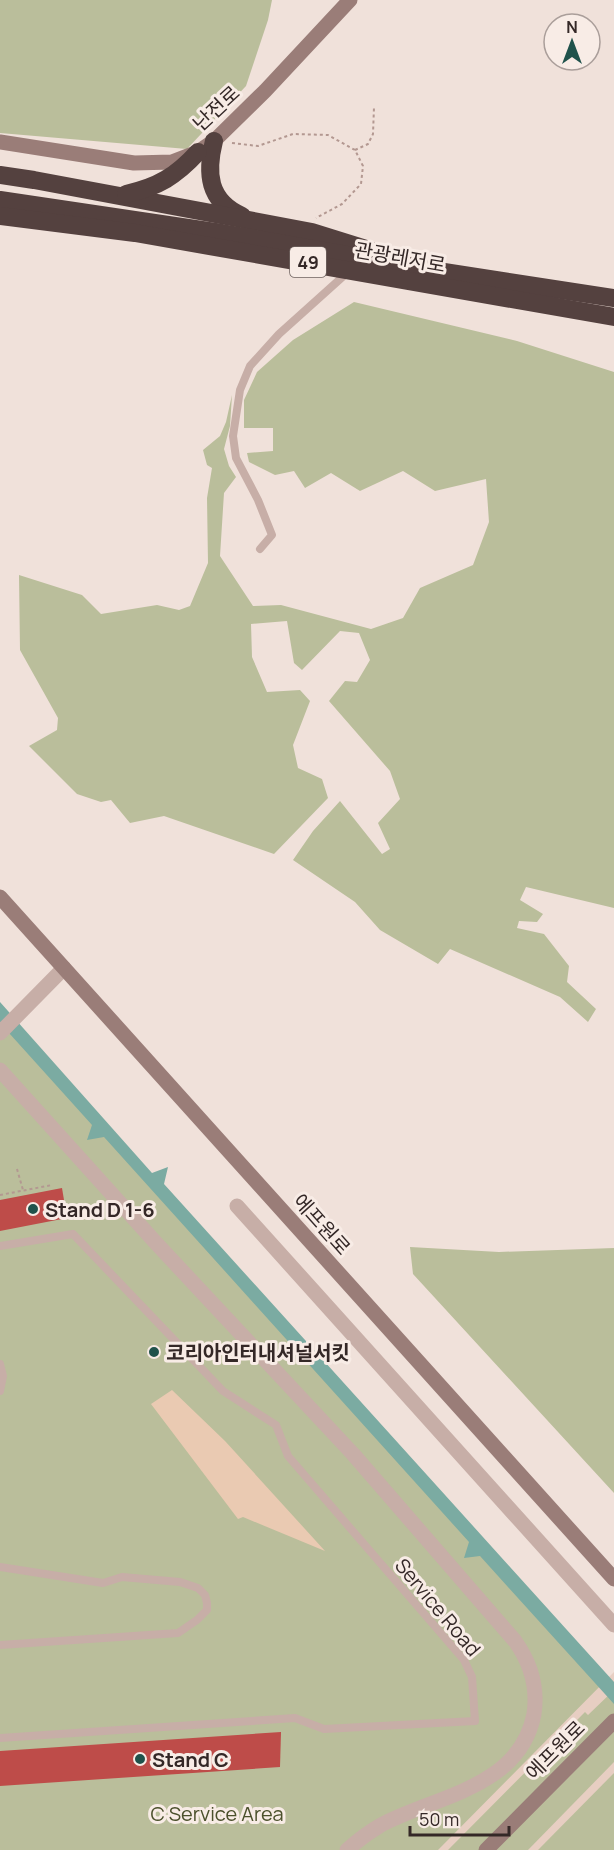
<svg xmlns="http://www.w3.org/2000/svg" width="614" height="1850" viewBox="0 0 614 1850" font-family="Manrope,'Noto Sans KR',sans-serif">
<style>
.green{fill:#babe9b}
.sand{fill:#eacab2}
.plaza{fill:#e7cec2}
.water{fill:#7baba2}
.building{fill:#be4c49}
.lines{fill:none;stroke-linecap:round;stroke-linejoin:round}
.path{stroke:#b39891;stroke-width:2;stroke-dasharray:3 3;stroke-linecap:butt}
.lane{stroke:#c7aea7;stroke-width:8}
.street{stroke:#c7aea7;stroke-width:15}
.secondary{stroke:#9a7d78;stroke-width:15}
.highway{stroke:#54413f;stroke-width:18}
.poi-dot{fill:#1f524b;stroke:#f8ece6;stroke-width:2}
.labels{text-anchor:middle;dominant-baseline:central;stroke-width:6;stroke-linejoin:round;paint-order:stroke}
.shield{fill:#f8ece6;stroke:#6f6360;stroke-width:1.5}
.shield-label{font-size:18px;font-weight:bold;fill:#342827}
.street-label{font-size:20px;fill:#342827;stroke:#f8ece6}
.poi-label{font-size:20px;font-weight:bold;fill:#342827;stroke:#f8ece6;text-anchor:start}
.park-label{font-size:20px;fill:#4b502c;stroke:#f8ece6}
</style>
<rect width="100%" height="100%" fill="#f0e1da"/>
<g class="green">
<path d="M 0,0 L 272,0 L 268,20 L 246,86 L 187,149 L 0,133 Z"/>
<path d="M 354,302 L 517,341 L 614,372 L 614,908 L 526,887 L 520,900 L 543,914 L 537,922 L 519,921 L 517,928 L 544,934 L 569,966 L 567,982 L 596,1009 L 588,1022 L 560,997 L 450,949 L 438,964 L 380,930 L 355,902 L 293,860 L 313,831 L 340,801 L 382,854 L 390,849 L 378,823 L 400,799 L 390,771 L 329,701 L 345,681 L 357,682 L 370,660 L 359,633 L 340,631 L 302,670 L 294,663 L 287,621 L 251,624 L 252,657 L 267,692 L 300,690 L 310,701 L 293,745 L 298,768 L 322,779 L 328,798 L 274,854 L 164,816 L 130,823 L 111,800 L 101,802 L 77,794 L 29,746 L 57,730 L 58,718 L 20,650 L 19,575 L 82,595 L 101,614 L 157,605 L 179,610 L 190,606 L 208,563 L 207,498 L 212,468 L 207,465 L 203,450 L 220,436 L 226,422 L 232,395 L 230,426 L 224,449 L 229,466 L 236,477 L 224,493 L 220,556 L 253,606 L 281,605 L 371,629 L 403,618 L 420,588 L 473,565 L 489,522 L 486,479 L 435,491 L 403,471 L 360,491 L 331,473 L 305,488 L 294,471 L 275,475 L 249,462 L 247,453 L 273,451 L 273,428 L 244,428 L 244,400 L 257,372 L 293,340 Z"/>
<path d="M 0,1012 L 614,1693 L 614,1850 L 0,1850 Z"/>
<path d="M 410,1247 L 499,1252 L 614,1248 L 614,1493 L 413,1274 Z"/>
</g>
<path class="sand" d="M 172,1390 L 225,1441 L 325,1551 L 243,1517 L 238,1519 L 151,1404 Z"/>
<g class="plaza">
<path d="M 614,1672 L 614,1690 L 588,1715 L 585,1712 L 448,1850 L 438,1850 Z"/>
<path d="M 614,1762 L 614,1773 L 538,1850 L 528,1850 Z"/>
</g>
<path class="water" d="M 0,1002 L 152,1173 L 168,1167 L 164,1184 L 614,1682 L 614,1704 L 480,1556 L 464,1558 L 469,1542 L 104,1137 L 87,1140 L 92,1125 L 0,1023 Z"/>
<g class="building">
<path d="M 62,1188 L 67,1218 L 0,1231 L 0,1200 Z"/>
<path d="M 281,1732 L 280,1767 L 0,1786 L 0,1751 Z"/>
</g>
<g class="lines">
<g class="path">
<path d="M 232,143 L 258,146 L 293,134 L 328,135 L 355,150 L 363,166 L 361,184 L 342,204 L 316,218"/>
<path d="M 355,150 L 368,144 L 373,134 L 374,107"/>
<path d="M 17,1169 L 23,1190"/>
<path d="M 0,1195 L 52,1185"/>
</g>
<g class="lane">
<path d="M 260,549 L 272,535 L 258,500 L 236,458 L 233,436 L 240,390 L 250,366 L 279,334 L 348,272"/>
<path d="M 0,1246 L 73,1234 L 223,1391 L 276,1425 L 288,1456 L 464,1660 L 472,1677 L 475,1721 L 324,1729 L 295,1718 L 0,1738"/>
<path d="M 0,1364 L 3,1376 L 0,1391"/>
<path d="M 0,1567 L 103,1583 L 122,1577 L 180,1582 L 198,1588 L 205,1595 L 207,1603 L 207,1610 L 197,1620 L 178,1633 L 0,1645"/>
</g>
<g class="street">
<path d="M 0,1033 L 64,968"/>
<path d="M 0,1070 L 156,1243 L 353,1454 L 515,1641 C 530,1662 538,1687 534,1714 C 520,1788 435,1796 381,1825 C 369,1832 357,1841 347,1850"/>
<path d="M 237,1206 L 614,1625"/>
</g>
<g class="secondary">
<path d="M 0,142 L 134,163 L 172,162 L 198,152 L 214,141 L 265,91 L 350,0"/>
<path d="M 0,897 L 614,1579"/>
<path d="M 486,1850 L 614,1721"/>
</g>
<g class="highway">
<path d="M 214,141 C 206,173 208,201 242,216"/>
<path d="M 0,175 L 34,180 L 312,232 L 376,252"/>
<path d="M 126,194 C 158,187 176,176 198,152"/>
<path d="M 0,200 L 222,233 L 444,272 L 614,298"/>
<path d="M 0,216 L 135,233 L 614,317"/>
</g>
</g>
<g class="poi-dot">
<circle cx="33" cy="1209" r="6"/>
<circle cx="154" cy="1352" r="6"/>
<circle cx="140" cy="1759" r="6"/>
</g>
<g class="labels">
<rect class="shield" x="290" y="247" width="36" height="30" rx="4.5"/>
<g class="shield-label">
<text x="308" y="262">49</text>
</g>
<g class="street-label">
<text transform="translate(216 108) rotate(-43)">난전로</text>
<text transform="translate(400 257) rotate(10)">관광레저로</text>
<text transform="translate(322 1224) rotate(48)">에프원로</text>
<text transform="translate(438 1607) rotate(50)">Service Road</text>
<text transform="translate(555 1750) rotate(-45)">에프원로</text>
</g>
<g class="poi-label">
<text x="45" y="1209">Stand D 1-6</text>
<text x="166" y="1352">코리아인터내셔널서킷</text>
<text x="152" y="1759">Stand C</text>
</g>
<g class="park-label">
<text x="217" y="1813">C Service Area</text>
</g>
</g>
<g transform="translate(572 42)"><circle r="28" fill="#f8ece6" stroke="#aa9e9a" stroke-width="1.5"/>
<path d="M0-4.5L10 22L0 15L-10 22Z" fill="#1f524b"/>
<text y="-9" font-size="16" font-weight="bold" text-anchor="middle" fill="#342827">N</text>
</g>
<path d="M410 1826v9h99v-9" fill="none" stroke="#342827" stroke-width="3"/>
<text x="419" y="1826" font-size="18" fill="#342827" stroke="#f8ece6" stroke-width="4.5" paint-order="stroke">50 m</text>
</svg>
